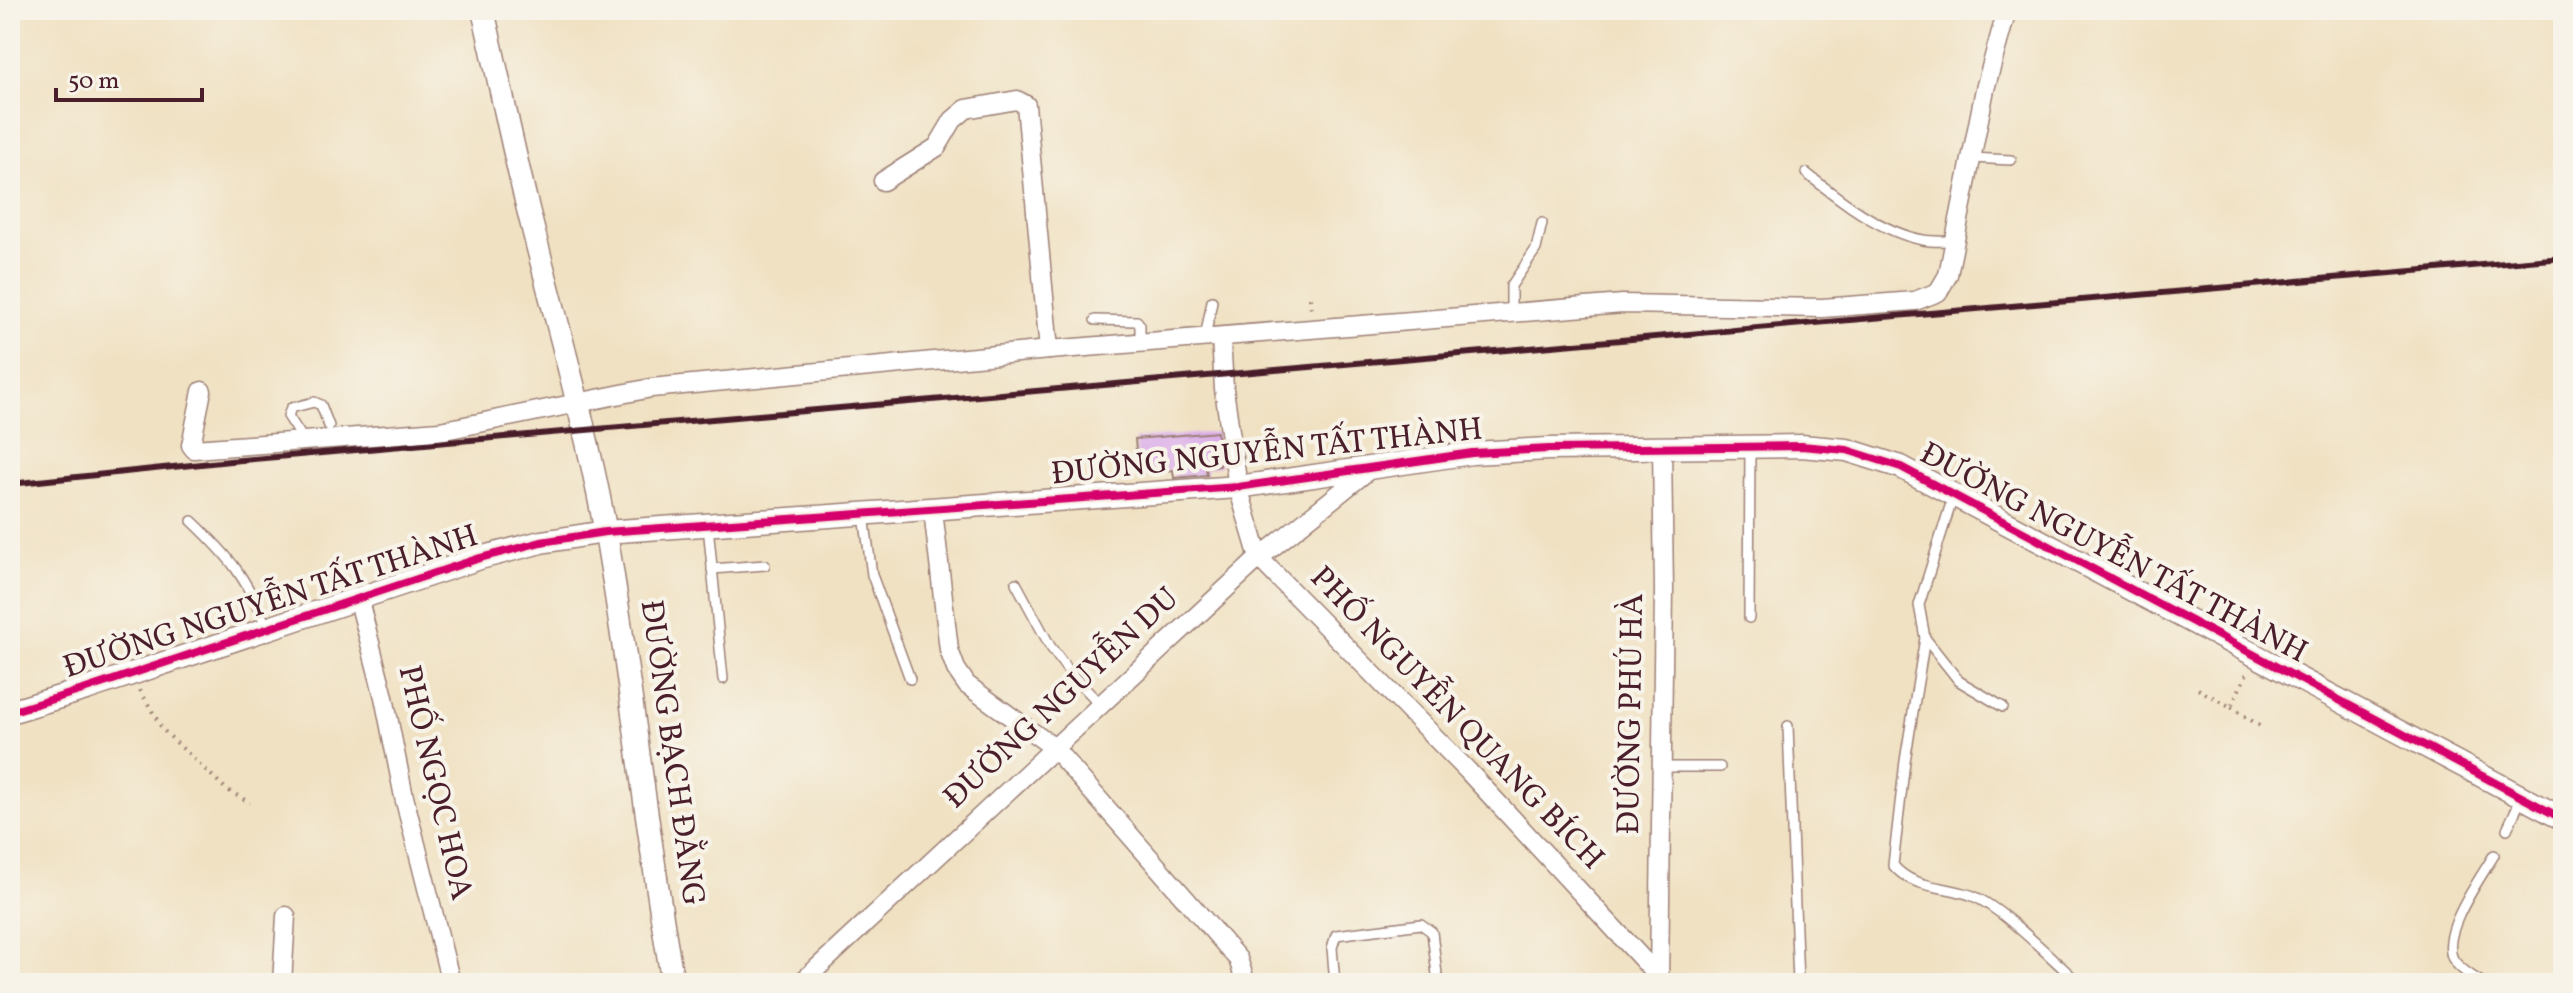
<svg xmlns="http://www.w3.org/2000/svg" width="2573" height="993" viewBox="0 0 2573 993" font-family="Vollkorn,serif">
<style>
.building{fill:#daabe9}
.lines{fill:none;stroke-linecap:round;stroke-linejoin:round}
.service-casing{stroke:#9d8076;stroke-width:12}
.minor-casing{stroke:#9d8076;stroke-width:21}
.tertiary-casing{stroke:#9d8076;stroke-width:25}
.path{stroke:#9d8076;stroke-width:4;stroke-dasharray:2 6;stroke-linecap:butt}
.service{stroke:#fff;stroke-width:9}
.minor{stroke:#fff;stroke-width:18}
.tertiary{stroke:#fff;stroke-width:22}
.rail{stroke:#4a1f2b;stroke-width:6}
.cycleway-casing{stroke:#f7f3e8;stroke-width:13}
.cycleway{stroke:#d6006c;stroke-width:8}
.labels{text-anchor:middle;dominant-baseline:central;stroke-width:8;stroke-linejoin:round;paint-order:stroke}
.street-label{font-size:32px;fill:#4a1f2b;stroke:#f7f3e8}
</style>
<rect width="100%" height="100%" fill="#f7f3e8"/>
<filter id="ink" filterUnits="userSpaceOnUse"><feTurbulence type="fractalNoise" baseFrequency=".0125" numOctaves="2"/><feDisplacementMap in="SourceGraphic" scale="16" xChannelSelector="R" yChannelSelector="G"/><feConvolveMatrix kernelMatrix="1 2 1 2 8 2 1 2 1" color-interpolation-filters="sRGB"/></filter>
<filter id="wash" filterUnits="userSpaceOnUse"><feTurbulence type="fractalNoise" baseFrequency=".006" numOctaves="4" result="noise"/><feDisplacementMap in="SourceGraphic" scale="32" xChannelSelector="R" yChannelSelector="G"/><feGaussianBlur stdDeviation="1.8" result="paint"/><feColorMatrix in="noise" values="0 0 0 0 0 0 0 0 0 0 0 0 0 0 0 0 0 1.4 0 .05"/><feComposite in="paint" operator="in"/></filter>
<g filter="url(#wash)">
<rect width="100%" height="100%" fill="#f0e1c2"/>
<g id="blocks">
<path class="building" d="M 1217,432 L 1220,466 L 1206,468 L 1207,475 L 1174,478 L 1173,470 L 1138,473 L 1135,439 Z"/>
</g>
</g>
<g filter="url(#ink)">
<use href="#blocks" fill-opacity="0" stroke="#9d8076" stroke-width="2"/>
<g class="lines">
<defs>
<g id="service">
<path d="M 1971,158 L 2011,160"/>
<path d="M 1806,173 C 1839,199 1880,232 1923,240 C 1933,242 1945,241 1955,241"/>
<path d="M 1511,313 L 1511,286 L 1536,249 L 1542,223"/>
<path d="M 1095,320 L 1137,321 L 1140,325 L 1140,343"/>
<path d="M 1205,338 L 1212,301"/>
<path d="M 305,442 L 288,416 L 291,408 L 314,402 L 321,405 L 329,426"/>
<path d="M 1953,497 L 1919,605 L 1925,638 L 1905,761 L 1893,865 C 1913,890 1946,885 1973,896 C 2002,908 2053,960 2079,983"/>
<path d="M 864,515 L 872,575 L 910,679"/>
<path d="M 192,521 C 231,558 246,577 267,628"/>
<path d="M 708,526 L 723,679"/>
<path d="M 712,569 L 765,565"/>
<path d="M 1016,583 L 1050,646 L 1069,672 L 1100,704"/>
<path d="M 1749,618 L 1750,446"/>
<path d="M 1925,638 L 1959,681 L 2003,707"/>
<path d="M 1788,726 L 1798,983"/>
<path d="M 1660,767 L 1720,767"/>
<path d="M 2507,829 L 2522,797"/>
<path d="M 1335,983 L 1332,948 L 1336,935 L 1421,924 L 1432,932 L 1438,983"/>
<path d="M 2483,983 C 2473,977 2459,969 2453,959 C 2440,933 2480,879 2494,855"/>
</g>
<g id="minor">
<path d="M 883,181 L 937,147 L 953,120 L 966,109 L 1017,100 L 1026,105 L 1049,350"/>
<path d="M 1221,337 L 1224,389 L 1238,487 L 1259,558 L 1468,771 L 1659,977"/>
<path d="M 202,391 L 191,445 L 194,449 L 440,431 L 651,388 L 1049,350 L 1623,304 L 1822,308 L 1915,301 L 1938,292 L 1948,275 L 1985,89 L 2007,10"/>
<path d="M 933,510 L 949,650 L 956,669 L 967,685 L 1053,747 L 1238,959 L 1246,983"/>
<path d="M 358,597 L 384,697 L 404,797 L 451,983"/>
<path d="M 1659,980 L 1664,591 L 1662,447"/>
<path d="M 282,983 L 286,916"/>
<path d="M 801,983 L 1259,558 L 1371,468"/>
</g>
<g id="tertiary">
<path d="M 483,10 C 498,75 511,140 527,205 C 554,314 586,423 606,534 C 632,683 646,834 673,983"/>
<path d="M 10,712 L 86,689 L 480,558 L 541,542 L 605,532 L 1238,487 L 1472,453 L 1549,449 L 1801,446 L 1847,450 L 1901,467 L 2563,819"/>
</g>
</defs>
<use href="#service" class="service-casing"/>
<use href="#minor" class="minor-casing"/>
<use href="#tertiary" class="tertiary-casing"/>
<g class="path">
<path d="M 1310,298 L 1311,311"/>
<path d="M 2198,689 L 2231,707 L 2247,673"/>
<path d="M 140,690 L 163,730 L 226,789 L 250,803"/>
<path d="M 2231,707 L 2263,728"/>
</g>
<use href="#service" class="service"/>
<use href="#minor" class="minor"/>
<use href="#tertiary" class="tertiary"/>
<path class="rail" d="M 10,484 L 230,461 L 2563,258"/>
<defs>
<path id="cycleway" d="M 10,712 L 86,689 L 480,558 L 541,542 L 605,532 L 1238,487 L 1472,453 L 1549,449 L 1801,446 L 1847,450 L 1901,467 L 2563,819"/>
</defs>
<use href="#cycleway" class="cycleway-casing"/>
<use href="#cycleway" class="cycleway"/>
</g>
</g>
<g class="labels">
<g class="street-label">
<text transform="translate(1267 453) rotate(-6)">ĐƯỜNG NGUYỄN TẤT THÀNH</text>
<text transform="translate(2113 554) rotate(28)">ĐƯỜNG NGUYỄN TẤT THÀNH</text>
<text transform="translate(271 603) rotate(-18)">ĐƯỜNG NGUYỄN TẤT THÀNH</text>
<text transform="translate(1062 699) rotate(-43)">ĐƯỜNG NGUYỄN DU</text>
<text transform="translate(1632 714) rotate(-89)">ĐƯỜNG PHÚ HÀ</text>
<text transform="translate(1456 719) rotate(46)">PHỐ NGUYỄN QUANG BÍCH</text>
<text transform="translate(671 753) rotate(82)">ĐƯỜNG BẠCH ĐẰNG</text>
<text transform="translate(434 783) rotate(77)">PHỐ NGỌC HOA</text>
</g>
</g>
<rect width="2573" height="993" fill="none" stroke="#f7f3e8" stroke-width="40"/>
<path d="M56 88v12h146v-12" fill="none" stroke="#4a1f2b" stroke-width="4"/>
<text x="68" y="88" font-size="24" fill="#4a1f2b" stroke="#f7f3e8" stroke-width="6" paint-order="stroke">50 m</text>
</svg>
